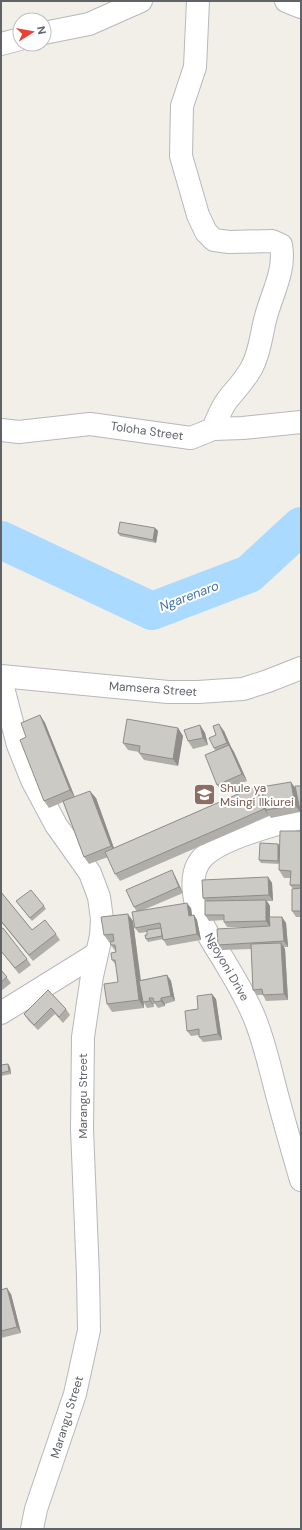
<svg xmlns="http://www.w3.org/2000/svg" width="302" height="1530" viewBox="0 0 302 1530" font-family="'DM Sans',sans-serif">
<style>
.lines{fill:none;stroke-linecap:round;stroke-linejoin:round}
.river{stroke:#aadaff;stroke-width:38}
.minor-casing{stroke:#b5b8bc;stroke-width:24}
.minor{stroke:#fff;stroke-width:22}
.wall{fill:#afaea9}
.shaded-wall{fill:#8f8d8a}
.building{fill:#cccac5;stroke:#8f8d8a}
.labels{text-anchor:middle;dominant-baseline:central;stroke-width:4;stroke-linejoin:round;paint-order:stroke}
.street-label{font-size:12px;fill:#5f6368;stroke:#fff}
.education-label{font-size:12px;fill:#785e54;stroke:#fff;text-anchor:start}
.water-label{font-size:13px;font-style:italic;fill:#4174aa;stroke:#fff}
</style>
<rect width="100%" height="100%" fill="#f1efe8"/>
<g class="lines">
<path class="river" d="M 1,540 L 152,611 L 249,574 L 301,526"/>
<defs>
<g id="minor">
<path d="M 286,1 L 301,7"/>
<path d="M 44,33 L 89,24 L 141,1"/>
<path d="M 1,44 L 20,39"/>
<path d="M 213,429 L 243,428 L 301,422"/>
<path d="M 1,430 L 19,432 L 90,424 L 191,438 L 213,429 C 217,419 221,408 228,399 C 237,388 246,379 252,367 C 260,352 261,336 265,320 C 271,295 286,271 281,245 L 272,241 L 229,242 L 214,240 L 206,232 L 198,215 L 181,156 L 182,106 L 195,67 L 198,1"/>
<path d="M 1,676 L 168,692 L 198,692 L 243,689 L 268,681 L 301,668"/>
<path d="M 1,680 L 18,745 L 32,780 L 56,825 L 90,873 L 99,897 L 102,919 L 101,936 L 92,976 L 83,1037 L 82,1129 L 88,1276 L 89,1330 L 75,1394 L 36,1509 L 32,1529"/>
<path d="M 301,818 C 277,824 210,841 198,864 C 189,880 195,906 202,922 C 208,937 218,950 226,964 C 235,979 245,996 252,1012 C 262,1033 269,1064 275,1087 C 283,1118 292,1149 301,1180"/>
<path d="M 1,1013 L 96,954"/>
</g>
</defs>
<use href="#minor" class="minor-casing"/>
<use href="#minor" class="minor"/>
</g>
<g class="wall">
<path d="M 155,528 L 158,531 L 156,543 L 120,536 L 118,533 Z"/>
<path d="M 40,715 L 45,723 L 75,797 L 96,798 L 114,848 L 254,787 L 259,794 L 265,807 L 301,786 L 301,812 L 300,810 L 300,812 L 271,818 L 268,814 L 269,816 L 120,881 L 115,874 L 108,857 L 89,864 L 84,857 L 63,802 L 49,808 L 44,801 L 26,737 Z"/>
<path d="M 200,725 L 205,733 L 208,745 L 193,749 L 188,741 Z"/>
<path d="M 178,728 L 183,736 L 178,766 L 144,760 L 139,753 L 139,752 L 128,750 L 123,743 Z"/>
<path d="M 224,731 L 231,747 L 234,752 L 247,781 L 222,792 L 217,785 L 215,751 L 214,748 Z"/>
<path d="M 301,831 L 301,917 L 296,917 L 292,911 L 293,889 L 290,885 L 291,878 L 284,878 L 279,870 L 279,864 L 261,863 L 259,860 L 279,845 Z"/>
<path d="M 175,876 L 183,893 L 141,911 L 191,908 L 192,915 L 194,915 L 197,920 L 201,940 L 167,946 L 163,939 L 148,942 L 146,939 L 147,935 L 147,932 L 139,933 L 135,928 L 137,912 L 134,907 Z"/>
<path d="M 268,877 L 272,883 L 273,901 L 267,901 L 270,906 L 270,917 L 282,917 L 286,923 L 288,947 L 284,947 L 285,949 L 288,1000 L 266,1001 L 263,995 L 257,995 L 253,990 L 251,949 L 222,950 L 218,945 L 257,927 L 227,927 L 224,922 L 224,920 L 209,921 L 205,915 L 205,901 L 203,898 Z"/>
<path d="M 1,892 L 32,930 L 56,934 L 60,940 L 33,961 L 1,922 Z"/>
<path d="M 16,901 L 44,906 L 46,909 L 32,921 Z"/>
<path d="M 133,921 L 141,980 L 167,975 L 171,981 L 175,1001 L 165,1004 L 165,1006 L 158,1008 L 155,1004 L 153,1004 L 154,1007 L 147,1008 L 144,1003 L 144,1008 L 112,1012 L 107,1004 L 118,982 L 116,965 L 112,960 L 116,952 L 111,945 L 110,942 L 109,942 L 104,935 Z"/>
<path d="M 1,951 L 27,959 L 31,965 L 19,974 Z"/>
<path d="M 1,970 L 11,983 L 1,991 Z"/>
<path d="M 48,990 L 66,1009 L 70,1015 L 63,1023 L 55,1014 L 38,1030 L 28,1020 L 24,1014 Z"/>
<path d="M 216,999 L 222,1040 L 203,1042 L 199,1037 L 199,1035 L 191,1036 L 187,1031 L 198,1009 Z"/>
<path d="M 8,1064 L 10,1067 L 11,1074 L 1,1076 L 1,1065 Z"/>
<path d="M 1,1290 L 11,1294 L 21,1333 L 1,1338 Z"/>
</g>
<g class="shaded-wall">
<path d="M 155,528 L 158,531 L 156,543 L 153,540 Z"/>
<path d="M 40,715 L 45,723 L 75,798 L 70,790 Z"/>
<path d="M 219,724 L 224,731 L 231,747 L 234,752 L 247,781 L 242,774 L 230,748 L 227,743 Z"/>
<path d="M 200,725 L 205,733 L 208,745 L 203,738 Z"/>
<path d="M 178,728 L 183,736 L 178,766 L 173,759 Z"/>
<path d="M 291,782 L 296,789 L 300,812 L 295,805 Z"/>
<path d="M 254,787 L 259,794 L 266,810 L 269,816 L 264,809 Z"/>
<path d="M 90,791 L 96,798 L 116,854 L 111,846 Z"/>
<path d="M 278,844 L 281,847 L 280,864 L 278,861 Z"/>
<path d="M 172,870 L 175,876 L 183,893 L 179,887 Z"/>
<path d="M 268,877 L 272,883 L 273,901 L 269,895 Z"/>
<path d="M 266,900 L 270,906 L 270,927 L 266,921 Z"/>
<path d="M 187,903 L 191,908 L 193,921 L 189,916 Z"/>
<path d="M 128,914 L 133,921 L 144,1008 L 139,1000 Z"/>
<path d="M 194,915 L 197,920 L 201,940 L 197,934 Z"/>
<path d="M 282,917 L 286,923 L 288,947 L 284,941 Z"/>
<path d="M 281,943 L 285,949 L 288,1000 L 284,994 Z"/>
<path d="M 167,975 L 171,981 L 175,1001 L 171,996 Z"/>
<path d="M 212,994 L 216,999 L 222,1040 L 218,1034 Z"/>
<path d="M 149,998 L 153,1004 L 154,1007 L 150,1001 Z"/>
<path d="M 161,998 L 165,1004 L 165,1006 L 161,1001 Z"/>
<path d="M 8,1064 L 10,1067 L 11,1074 L 9,1071 Z"/>
<path d="M 7,1288 L 11,1294 L 21,1333 L 17,1327 Z"/>
</g>
<g class="building">
<path d="M 120,522 L 155,528 L 153,540 L 118,533 Z"/>
<path d="M 40,715 L 70,790 L 44,801 L 20,740 L 26,737 L 21,723 Z"/>
<path d="M 127,719 L 178,728 L 173,759 L 139,753 L 140,746 L 123,743 Z"/>
<path d="M 219,724 L 227,743 L 214,748 L 209,738 L 216,735 L 213,726 Z"/>
<path d="M 200,725 L 203,738 L 188,741 L 184,730 Z"/>
<path d="M 229,745 L 242,774 L 217,785 L 205,755 Z"/>
<path d="M 291,782 L 295,805 L 266,810 L 261,787 Z"/>
<path d="M 295,786 L 301,786 L 301,810 L 300,810 Z"/>
<path d="M 254,787 L 264,809 L 115,874 L 105,852 Z"/>
<path d="M 90,791 L 111,846 L 84,857 L 63,801 Z"/>
<path d="M 280,831 L 301,831 L 301,885 L 290,885 L 291,871 L 279,870 Z"/>
<path d="M 260,843 L 278,844 L 278,861 L 259,860 Z"/>
<path d="M 172,870 L 179,887 L 134,907 L 126,890 Z"/>
<path d="M 268,877 L 269,895 L 203,898 L 202,880 Z"/>
<path d="M 301,888 L 301,911 L 292,911 L 292,889 Z"/>
<path d="M 31,890 L 44,906 L 30,918 L 16,901 Z"/>
<path d="M 1,892 L 32,930 L 45,920 L 56,934 L 29,955 L 1,921 Z"/>
<path d="M 266,900 L 266,921 L 224,922 L 224,915 L 205,915 L 205,901 Z"/>
<path d="M 187,903 L 189,916 L 194,915 L 197,934 L 163,940 L 160,923 L 135,928 L 132,912 Z"/>
<path d="M 128,914 L 139,1000 L 107,1004 L 104,984 L 118,982 L 115,960 L 112,960 L 111,953 L 116,952 L 115,945 L 111,945 L 110,942 L 114,941 L 113,934 L 104,935 L 101,917 Z"/>
<path d="M 269,917 L 282,917 L 284,941 L 218,945 L 217,929 L 270,926 Z"/>
<path d="M 3,928 L 27,959 L 15,968 L 1,951 L 1,929 Z"/>
<path d="M 161,928 L 162,936 L 146,939 L 145,935 L 147,935 L 147,930 Z"/>
<path d="M 281,943 L 284,994 L 263,995 L 262,989 L 253,990 L 251,944 Z"/>
<path d="M 1,970 L 7,977 L 1,982 Z"/>
<path d="M 167,975 L 171,996 L 161,998 L 161,1001 L 154,1002 L 153,998 L 149,998 L 150,1001 L 143,1002 L 139,981 Z"/>
<path d="M 48,990 L 66,1009 L 59,1017 L 51,1008 L 34,1025 L 24,1014 Z"/>
<path d="M 212,994 L 218,1034 L 199,1037 L 199,1029 L 187,1031 L 185,1011 L 198,1009 L 197,996 Z"/>
<path d="M 8,1064 L 9,1071 L 1,1073 L 1,1065 Z"/>
<path d="M 7,1288 L 17,1327 L 1,1331 L 1,1290 Z"/>
</g>
<defs>
<symbol id="school-square" viewBox="-11 -11 22 22"><rect x="-9" y="-9" width="18" height="18" rx="4" fill="#8d6e63" stroke="#fff"/><path d="M0-5L7-2L0 1L-7-2ZM-4 1L0 2.5L4 1V4Q0 6-4 4Z" fill="#fff"/></symbol>
</defs>
<g fill-rule="evenodd">
<use href="#school-square" x="192" y="782" width="25" height="25"/>
</g>
<g class="labels">
<g class="street-label">
<text transform="translate(147 431) rotate(8)">Toloha Street</text>
<text transform="translate(153 689) rotate(4)">Mamsera Street</text>
<text transform="translate(227 967) rotate(60)">Ngoyoni Drive</text>
<text transform="translate(83 1096) rotate(-90)">Marangu Street</text>
<text transform="translate(67 1417) rotate(-73)">Marangu Street</text>
</g>
<g class="education-label">
<text x="220" y="788">Shule ya<tspan x="220" dy="14">Msingi Ilkiurei</tspan></text>
</g>
<g class="water-label">
<text transform="translate(189 596) rotate(-21)">Ngarenaro</text>
</g>
</g>
<rect width="302" height="1530" fill="none" stroke="#5f6368" stroke-width="4"/>
<g transform="translate(32 32) rotate(79)"><circle r="19" fill="#ffffff" stroke="#bfc1c3"/>
<path d="M0-3L7 15L0 10L-7 15Z" fill="#ea4335"/>
<text y="-6" font-size="11" font-weight="bold" text-anchor="middle" fill="#5f6368">N</text>
</g>
</svg>
